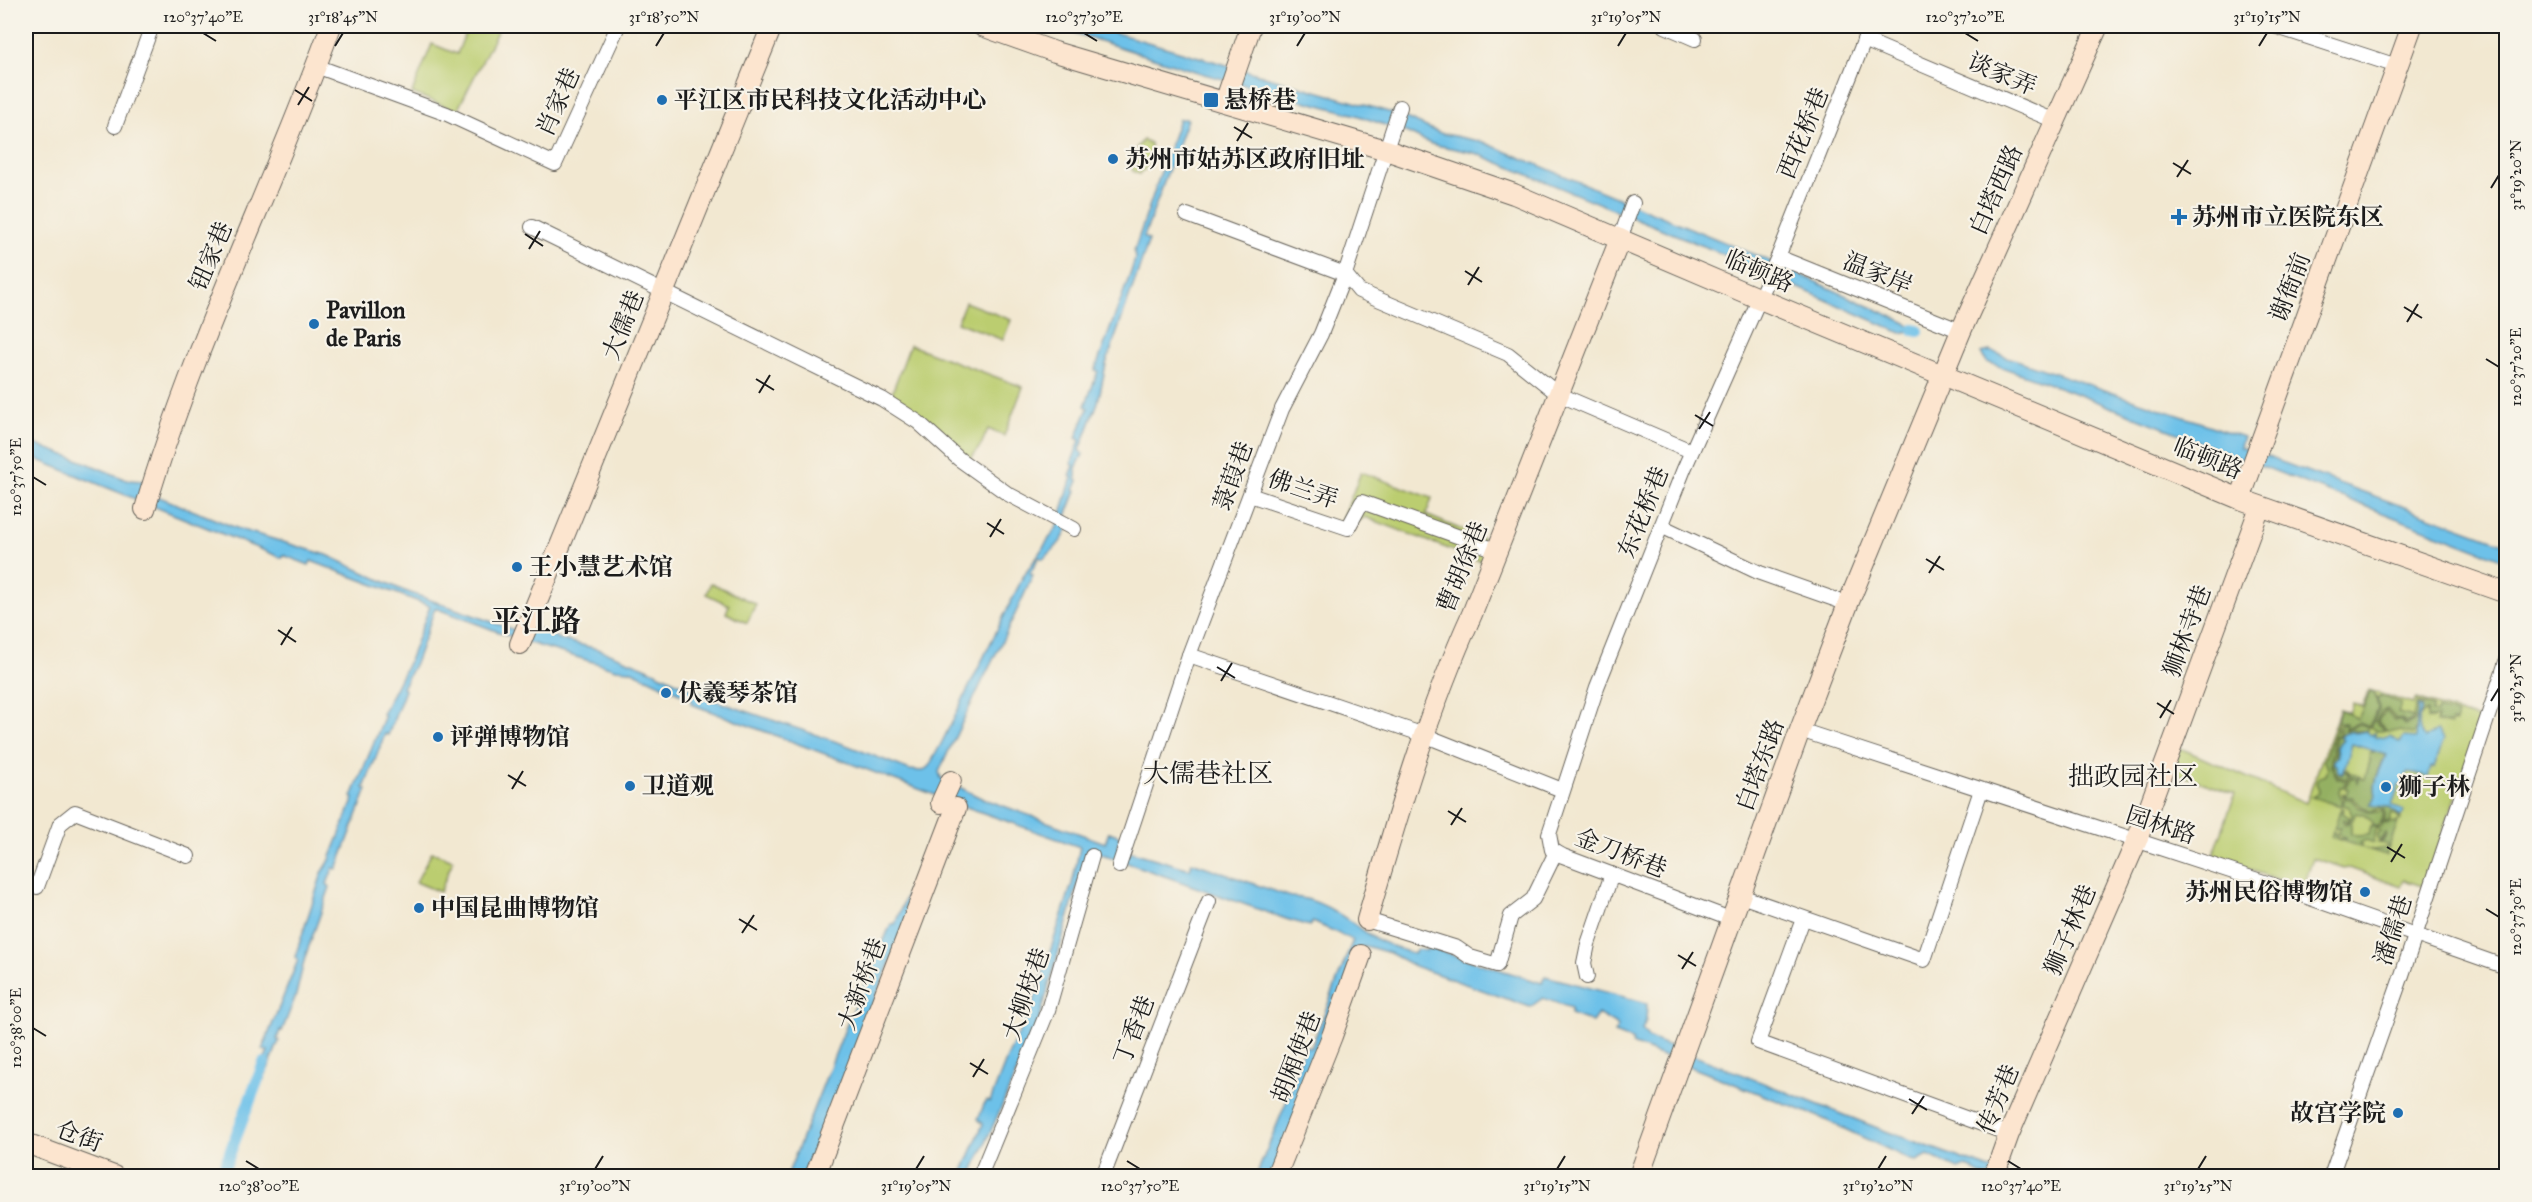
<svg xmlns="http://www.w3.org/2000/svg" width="2532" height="1202" viewBox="0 0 2532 1202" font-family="'IM FELL Great Primer','Noto Serif SC',serif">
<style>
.green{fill:#bbcd70;stroke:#6c7446;stroke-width:1.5}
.forest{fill:#94b062;stroke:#58663f;stroke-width:1.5;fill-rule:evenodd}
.water{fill:#6dc1e9;stroke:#446e82;stroke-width:1.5}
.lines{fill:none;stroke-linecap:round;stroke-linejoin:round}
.canal{stroke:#6dc1e9;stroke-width:12}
.street-casing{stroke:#67635b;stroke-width:16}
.secondary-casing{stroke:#67635b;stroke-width:22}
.street{stroke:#fff;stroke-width:14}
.secondary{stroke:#fce5cf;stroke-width:20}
.ticks{fill:none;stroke:#1c1c1c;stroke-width:2}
.poi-dot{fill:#1f6fb2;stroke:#f7f3e8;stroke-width:2}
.labels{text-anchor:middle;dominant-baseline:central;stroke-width:4.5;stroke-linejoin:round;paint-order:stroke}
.street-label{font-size:24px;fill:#1c1c1c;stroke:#f7f3e8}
.poi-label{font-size:24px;font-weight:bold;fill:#1c1c1c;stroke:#f7f3e8;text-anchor:start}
.neighbourhood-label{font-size:26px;fill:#1c1c1c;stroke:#f7f3e8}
.district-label{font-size:30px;font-weight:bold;fill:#1c1c1c;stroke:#f7f3e8}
.neatline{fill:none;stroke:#1c1c1c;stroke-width:2}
.ticks-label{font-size:15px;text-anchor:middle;fill:#1c1c1c}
</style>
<rect width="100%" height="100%" fill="#f7f3e8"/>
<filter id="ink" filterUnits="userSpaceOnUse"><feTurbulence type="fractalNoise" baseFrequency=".0167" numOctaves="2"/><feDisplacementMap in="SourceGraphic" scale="12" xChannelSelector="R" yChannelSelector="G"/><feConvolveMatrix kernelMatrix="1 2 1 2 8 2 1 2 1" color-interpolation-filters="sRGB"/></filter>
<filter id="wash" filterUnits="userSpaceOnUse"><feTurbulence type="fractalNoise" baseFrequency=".008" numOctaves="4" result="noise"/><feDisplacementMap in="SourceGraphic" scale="24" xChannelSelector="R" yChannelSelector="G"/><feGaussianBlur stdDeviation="1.35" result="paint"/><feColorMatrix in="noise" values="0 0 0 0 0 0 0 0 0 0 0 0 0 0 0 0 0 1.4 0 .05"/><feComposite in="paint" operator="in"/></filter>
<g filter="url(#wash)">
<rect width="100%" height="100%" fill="#f2e8d1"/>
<g class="green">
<path d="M 468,26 L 500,26 L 457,111 L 412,93 L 432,44 L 457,54 Z"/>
<path d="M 1143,140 L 1150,143 C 1154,152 1148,170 1139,174 L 1133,171 L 1131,166 L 1137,147 Z"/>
<path d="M 965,302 L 1011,320 L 1003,340 L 957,322 Z"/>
<path d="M 910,345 L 1023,387 L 1004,436 L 988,429 L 981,445 L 968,463 L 915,413 L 890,398 Z"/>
<path d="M 1361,472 L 1432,498 L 1426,515 L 1491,542 L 1483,562 L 1365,517 L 1350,527 L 1341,523 Z"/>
<path d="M 711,583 L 756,604 L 747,623 L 726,613 L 729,605 L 706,594 Z"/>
<path d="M 2369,690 L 2413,704 L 2416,699 L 2481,720 L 2425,887 L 2404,880 L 2401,887 L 2347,867 L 2344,868 L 2313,858 L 2303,888 L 2213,857 L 2235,794 L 2172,772 L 2180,748 L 2306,803 L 2340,709 L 2349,713 L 2353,703 L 2362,706 Z"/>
<path d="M 432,852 L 453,860 L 440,892 L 416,882 Z"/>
</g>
<g class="forest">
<path d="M 2370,692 L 2375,694 L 2378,709 L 2369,726 L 2360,722 L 2346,728 L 2346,723 L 2337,723 L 2340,709 L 2358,719 Z"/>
<path d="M 2380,696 L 2401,703 L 2398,713 L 2413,717 L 2417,702 L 2433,707 L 2432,712 L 2437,713 L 2438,709 L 2457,715 L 2455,723 L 2451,722 L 2450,725 L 2436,722 L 2438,717 L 2427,719 L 2427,711 L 2420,716 L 2422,706 L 2419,706 L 2417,717 L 2406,723 L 2402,719 L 2397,720 L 2387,709 L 2382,712 L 2375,722 L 2386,731 L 2376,731 L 2370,727 L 2379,710 L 2377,698 L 2380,698 Z"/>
<path d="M 2386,711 L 2395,721 L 2402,721 L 2405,725 L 2418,719 L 2416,731 L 2412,734 L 2400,731 L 2387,731 L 2377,721 Z"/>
<path d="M 2337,724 L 2339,736 L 2334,737 L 2330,764 L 2337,778 L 2342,778 L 2346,782 L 2343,787 L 2340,787 L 2339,793 L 2342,800 L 2341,806 L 2312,797 L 2317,794 L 2319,789 L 2316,784 L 2318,778 L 2325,775 L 2327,769 L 2324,761 Z"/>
<path d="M 2345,724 L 2345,730 L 2360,724 L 2368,727 L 2367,731 L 2348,731 L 2340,738 L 2343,740 L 2337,747 L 2335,764 L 2337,764 L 2339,773 L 2344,773 L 2346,769 L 2349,775 L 2347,780 L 2342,776 L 2338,776 L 2332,765 L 2336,737 L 2341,737 L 2340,725 Z"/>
<path d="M 2370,751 L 2382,752 L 2387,757 C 2379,765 2373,783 2376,795 L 2371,804 L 2388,807 L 2402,816 L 2401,821 L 2399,820 L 2399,816 L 2392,814 L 2390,820 L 2392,820 L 2385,823 L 2385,810 L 2380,808 L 2372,812 L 2361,806 L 2352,797 L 2343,796 L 2343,794 L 2346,795 L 2348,789 L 2345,788 L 2350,778 L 2356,778 L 2357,783 L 2359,778 L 2351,776 L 2347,768 L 2351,773 L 2357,774 L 2362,779 L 2365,779 L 2370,761 L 2369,754 L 2373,753 Z"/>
<path d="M 2344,798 L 2351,799 L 2358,807 L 2370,813 L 2383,811 L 2383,824 L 2398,822 L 2386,855 L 2364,848 L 2373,850 L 2387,848 L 2386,844 L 2377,843 L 2383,841 L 2387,835 L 2386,833 L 2381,841 L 2378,839 L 2378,833 L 2381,832 L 2377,828 L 2382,826 L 2381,820 L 2378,826 L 2372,826 L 2376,828 L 2374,843 L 2366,840 L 2360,843 L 2362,847 L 2331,837 L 2333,831 L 2338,838 L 2347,839 L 2337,833 L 2341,827 L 2334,828 L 2341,808 L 2344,809 L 2343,813 L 2349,817 L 2347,823 L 2344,819 L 2343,822 L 2345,825 L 2348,824 L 2352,815 L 2349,807 L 2343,805 ZM 2356,813 L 2365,815 L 2372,822 L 2369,835 L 2357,836 L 2351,834 L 2351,823 Z"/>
</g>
<g class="water">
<path d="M 1053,26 L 1092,26 L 1399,115 L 1440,133 L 1483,142 L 1779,265 L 1906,323 L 1914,330 L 1901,333 L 1713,250 L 1475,153 L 1431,144 L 1408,133 L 1353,114 L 1204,74 Z"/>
<path d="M 1179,119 L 1187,119 L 1144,237 L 1149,240 L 1106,364 L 1098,402 L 1080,450 L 1083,454 L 1076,468 L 1076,479 L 1078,481 L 1074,490 L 1076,491 L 1066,516 L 1069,524 C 1065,539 1055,549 1043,559 L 1039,557 L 1030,574 L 1033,575 C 1004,642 968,706 939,772 L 941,778 L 979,797 L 1105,843 L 1109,832 L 1120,836 L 1117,846 L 1122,849 L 1190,869 L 1192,862 L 1291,897 C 1320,897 1348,920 1371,936 C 1383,944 1400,949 1414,954 L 1417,949 L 1426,951 L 1428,947 L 1542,983 L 1545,976 L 1647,1003 L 1646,1021 L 1642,1029 L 1649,1038 L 1880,1129 L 1990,1169 L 2001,1176 L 1984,1176 L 1966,1166 L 1958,1169 L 1928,1155 L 1917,1161 L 1911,1160 L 1819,1117 L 1632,1044 L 1633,1041 L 1615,1033 L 1618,1026 L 1598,1014 L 1592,1022 L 1570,1014 L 1571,1008 L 1543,998 L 1530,1007 L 1414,966 L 1390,953 L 1365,946 L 1273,1176 L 1256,1176 L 1290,1093 L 1305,1046 L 1311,1048 L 1353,940 L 1313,922 L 1309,926 L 1286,919 L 1088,849 L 1038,1024 L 971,1176 L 961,1176 L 983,1124 L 978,1119 L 986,1100 L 990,1102 L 1009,1053 L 1032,1007 L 1072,884 L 1080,847 L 955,803 L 803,1176 L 787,1176 L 847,1024 L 891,924 L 895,924 L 910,886 L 914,887 L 951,801 L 691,704 L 692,699 L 630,670 L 616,669 L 523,641 L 435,608 L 416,661 L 402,688 L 405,690 L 388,735 L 385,734 L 364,788 L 367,789 L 337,869 L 333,868 L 327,884 L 330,887 L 305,957 L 296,995 L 282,1031 L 280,1030 L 277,1039 L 279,1041 L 264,1079 L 257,1076 L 268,1051 L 262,1050 L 298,960 L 295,957 L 322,873 L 329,862 L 354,798 L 352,797 L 385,715 L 382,714 L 409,661 L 430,606 L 311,561 L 309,565 L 283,555 L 282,558 L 26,455 L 26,441 L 87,463 L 127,480 L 146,481 L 147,492 L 239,529 L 327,555 L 402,590 L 526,634 L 532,626 L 562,640 L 601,650 L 645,667 L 719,702 L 846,745 L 910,770 L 923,771 L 929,766 L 942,742 L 1023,577 L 1057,527 L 1072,477 L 1070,476 L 1074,465 L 1071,464 L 1080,440 L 1076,438 L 1088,408 L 1085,406 L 1098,371 L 1095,370 L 1131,272 L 1135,259 L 1134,251 Z"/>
<path d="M 1990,351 L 2243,437 L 2240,447 L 2506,544 L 2506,561 L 2064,389 L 1987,362 L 1981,353 Z"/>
<path d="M 2418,706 L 2423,708 C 2417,717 2418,732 2425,738 L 2437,730 L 2444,739 L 2434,768 L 2431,767 L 2428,778 L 2422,775 L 2408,773 L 2405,776 L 2404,786 L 2399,785 L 2392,805 L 2404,810 L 2402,816 L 2388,807 L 2370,805 L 2376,795 C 2372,781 2382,766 2387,755 L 2352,744 L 2343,773 L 2338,771 L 2337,765 L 2334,764 L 2334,761 L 2338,756 L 2337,747 L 2343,740 L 2340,737 L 2349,731 L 2356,733 L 2366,731 L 2371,735 L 2375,733 L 2375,736 L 2385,738 L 2390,736 L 2400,743 L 2404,737 L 2416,738 Z"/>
</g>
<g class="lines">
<g class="canal">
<path d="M 1914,330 L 1918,331"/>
<path d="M 221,1176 L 264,1063"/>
</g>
</g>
</g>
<g filter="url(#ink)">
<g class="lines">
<defs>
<g id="street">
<path d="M 1665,26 L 1695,39"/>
<path d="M 2274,26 L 2397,66"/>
<path d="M 1864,40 L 2055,121"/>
<path d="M 316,66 L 447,114 L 555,164 L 618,26"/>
<path d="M 115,126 L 152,26"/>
<path d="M 1187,215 L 1345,274 L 1359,291 L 1508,354 L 1558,394 L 1691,451"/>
<path d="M 532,227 L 882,399 L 918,422 L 959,459 L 1008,494 L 1074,529"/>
<path d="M 1620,239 L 1633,203"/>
<path d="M 1778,257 L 1961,331"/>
<path d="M 1250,495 L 1348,528 L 1362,502 L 1496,550"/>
<path d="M 1661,526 L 1760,573 L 1848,604"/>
<path d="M 1189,655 L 1424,735 L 1562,790"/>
<path d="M 1800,730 L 2279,887 L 2506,967"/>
<path d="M 1119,866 L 1189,655 L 1282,409 L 1321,334 L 1345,274 L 1400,107"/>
<path d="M 26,882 L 37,887 L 60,824 L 75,812 L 188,856"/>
<path d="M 1741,896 L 1924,960 L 1981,790"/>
<path d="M 1803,919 L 1758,1042 L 2009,1134"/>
<path d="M 1367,920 L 1457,948 L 1470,957 L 1497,965 L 1511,916 L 1533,899 L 1556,852"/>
<path d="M 1733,920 L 1563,856 L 1552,850 L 1549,834 L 1597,687 L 1684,469 L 1778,257 L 1870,26"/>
<path d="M 1587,977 L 1584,963 L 1588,944 L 1612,874"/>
<path d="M 980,1176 L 1048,1010 L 1092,856"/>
<path d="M 1103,1176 L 1209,901"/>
<path d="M 2331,1176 L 2402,975 L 2506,662"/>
</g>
<g id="secondary">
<path d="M 982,26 L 1055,52 L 1386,150 L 1514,194 L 1760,299 L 2240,499 L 2506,593"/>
<path d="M 1225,102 L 1251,26"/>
<path d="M 2240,499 L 2412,26"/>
<path d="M 145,509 C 194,343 272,188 331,26"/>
<path d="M 520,644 L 772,26"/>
<path d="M 941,803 L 951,781"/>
<path d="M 1367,920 C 1397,817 1427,713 1472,614 L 1620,239"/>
<path d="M 26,1143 L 114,1176"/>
<path d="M 815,1176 L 956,808"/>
<path d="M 1276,1176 L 1332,1036 L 1361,955"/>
<path d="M 1639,1176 L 1800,730 L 1848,604 L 1961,331 L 2098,26"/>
<path d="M 1994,1176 L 2009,1134 L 2137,840 L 2260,507"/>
</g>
</defs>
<use href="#street" class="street-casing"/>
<use href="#secondary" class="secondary-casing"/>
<use href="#street" class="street"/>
<use href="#secondary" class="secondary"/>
</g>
</g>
<path class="ticks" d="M 203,33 L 216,41M 1084,33 L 1097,41M 1965,33 L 1978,41M 335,46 L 343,33M 656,46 L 664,33M 1297,46 L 1305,33M 1618,46 L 1626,33M 2259,46 L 2267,33M 295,90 L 312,101M 298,105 L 309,87M 1234,127 L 1252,138M 1237,141 L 1248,123M 2173,163 L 2191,174M 2177,177 L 2188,160M 2491,188 L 2499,175M 525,234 L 543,246M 529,249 L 540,231M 1465,271 L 1482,282M 1468,285 L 1479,267M 2404,307 L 2422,318M 2407,322 L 2418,304M 2486,359 L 2499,367M 756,379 L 774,390M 759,393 L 770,375M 1695,415 L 1713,426M 1699,429 L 1710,412M 33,477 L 46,485M 987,523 L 1004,534M 990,537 L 1001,519M 1926,559 L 1944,570M 1929,573 L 1940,556M 278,630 L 296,642M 281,645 L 292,627M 1217,667 L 1235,678M 1221,681 L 1232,663M 2491,701 L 2499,688M 2157,703 L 2174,714M 2160,718 L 2171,700M 508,775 L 526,786M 512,789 L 523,771M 1448,811 L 1466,822M 1451,825 L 1462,808M 2387,847 L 2405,858M 2391,862 L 2402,844M 2486,909 L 2499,917M 739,919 L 757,930M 742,933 L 754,915M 1678,955 L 1696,966M 1682,969 L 1693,952M 33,1028 L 46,1036M 970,1063 L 988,1074M 973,1077 L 984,1059M 1909,1099 L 1927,1110M 1912,1114 L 1924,1096M 246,1161 L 259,1169M 1127,1161 L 1140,1169M 2008,1161 L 2021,1169M 595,1169 L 603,1156M 916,1169 L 924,1156M 1557,1169 L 1565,1156M 1878,1169 L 1886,1156M 2198,1169 L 2206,1156"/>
<g class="poi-dot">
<circle cx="662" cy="100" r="6"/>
<rect x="1203" y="92" width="16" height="16" rx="3"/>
<circle cx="1113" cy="159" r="6"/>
<path d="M2176 208h6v6h6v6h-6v6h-6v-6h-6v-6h6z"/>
<circle cx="314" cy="324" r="6"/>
<circle cx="517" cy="567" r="6"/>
<circle cx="666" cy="693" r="6"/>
<circle cx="438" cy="737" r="6"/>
<circle cx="630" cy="786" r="6"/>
<circle cx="2386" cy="787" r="6"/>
<circle cx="2365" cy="892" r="6"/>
<circle cx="419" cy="908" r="6"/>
<circle cx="2398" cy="1113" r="6"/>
</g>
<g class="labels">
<g class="street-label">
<text transform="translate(2002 74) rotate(23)">谈家弄</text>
<text transform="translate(558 102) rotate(-66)">肖家巷</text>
<text transform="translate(1803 133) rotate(-68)">西花桥巷</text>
<text transform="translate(1996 190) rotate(-66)">白塔西路</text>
<text transform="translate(211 256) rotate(-67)">钮家巷</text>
<text transform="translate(1759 271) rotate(23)">临顿路</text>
<text transform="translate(1878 273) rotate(22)">温家岸</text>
<text transform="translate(2290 287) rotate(-69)">谢衙前</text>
<text transform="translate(623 325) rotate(-68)">大儒巷</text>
<text transform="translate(2208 458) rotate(22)">临顿路</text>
<text transform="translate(1233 476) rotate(-70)">菉葭巷</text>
<text transform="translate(1303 489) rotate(19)">佛兰弄</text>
<text transform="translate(1643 512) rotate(-68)">东花桥巷</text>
<text transform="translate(1462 567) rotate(-68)">曹胡徐巷</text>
<text transform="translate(2187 631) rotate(-70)">狮林寺巷</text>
<text transform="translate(1760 765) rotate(-70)">白塔东路</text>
<text transform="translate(2161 825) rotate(18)">园林路</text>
<text transform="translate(1621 853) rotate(21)">金刀桥巷</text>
<text transform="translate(2070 930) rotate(-67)">狮子林巷</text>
<text transform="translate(2393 930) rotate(-72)">潘儒巷</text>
<text transform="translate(862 984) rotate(-70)">大新桥巷</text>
<text transform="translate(1026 994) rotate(-71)">大柳枝巷</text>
<text transform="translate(1134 1030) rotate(-69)">丁香巷</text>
<text transform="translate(1296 1057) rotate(-69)">胡厢使巷</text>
<text transform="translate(1998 1099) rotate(-68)">传芳巷</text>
<text transform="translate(79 1136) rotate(20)">仓街</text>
</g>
<g class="poi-label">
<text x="674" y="100">平江区市民科技文化活动中心</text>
<text x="1224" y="100">悬桥巷</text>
<text x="1125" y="159">苏州市姑苏区政府旧址</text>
<text x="2192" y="217">苏州市立医院东区</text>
<text x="326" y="310">Pavillon<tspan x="326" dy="28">de Paris</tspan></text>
<text x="529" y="567">王小慧艺术馆</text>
<text x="678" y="693">伏羲琴茶馆</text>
<text x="450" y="737">评弹博物馆</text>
<text x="642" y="786">卫道观</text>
<text x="2398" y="787">狮子林</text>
<text x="2353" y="892" text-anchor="end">苏州民俗博物馆</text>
<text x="431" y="908">中国昆曲博物馆</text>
<text x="2386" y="1113" text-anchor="end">故宫学院</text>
</g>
<g class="neighbourhood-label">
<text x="1208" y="773">大儒巷社区</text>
<text x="2133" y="776">拙政园社区</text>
</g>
<g class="district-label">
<text x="536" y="621">平江路</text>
</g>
</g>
<rect width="2532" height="1202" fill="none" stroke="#f7f3e8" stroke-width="66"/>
<rect x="33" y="33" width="2466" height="1136" class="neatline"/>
<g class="ticks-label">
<text x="203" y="22">120°37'40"E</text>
<text x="343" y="22">31°18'45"N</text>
<text x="664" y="22">31°18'50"N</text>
<text x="1084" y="22">120°37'30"E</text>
<text x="1305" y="22">31°19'00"N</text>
<text x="1626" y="22">31°19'05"N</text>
<text x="1965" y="22">120°37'20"E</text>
<text x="2267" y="22">31°19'15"N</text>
<text transform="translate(2516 175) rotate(-90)" y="5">31°19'20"N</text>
<text transform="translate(2516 367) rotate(-90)" y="5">120°37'20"E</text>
<text transform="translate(16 477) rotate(-90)" y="5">120°37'50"E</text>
<text transform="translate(2516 688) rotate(-90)" y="5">31°19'25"N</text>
<text transform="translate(2516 917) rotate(-90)" y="5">120°37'30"E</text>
<text transform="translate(16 1028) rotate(-90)" y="5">120°38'00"E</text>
<text x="259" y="1191">120°38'00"E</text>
<text x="595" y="1191">31°19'00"N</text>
<text x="916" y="1191">31°19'05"N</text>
<text x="1140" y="1191">120°37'50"E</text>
<text x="1557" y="1191">31°19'15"N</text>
<text x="1878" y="1191">31°19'20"N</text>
<text x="2021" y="1191">120°37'40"E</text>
<text x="2198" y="1191">31°19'25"N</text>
</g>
</svg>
